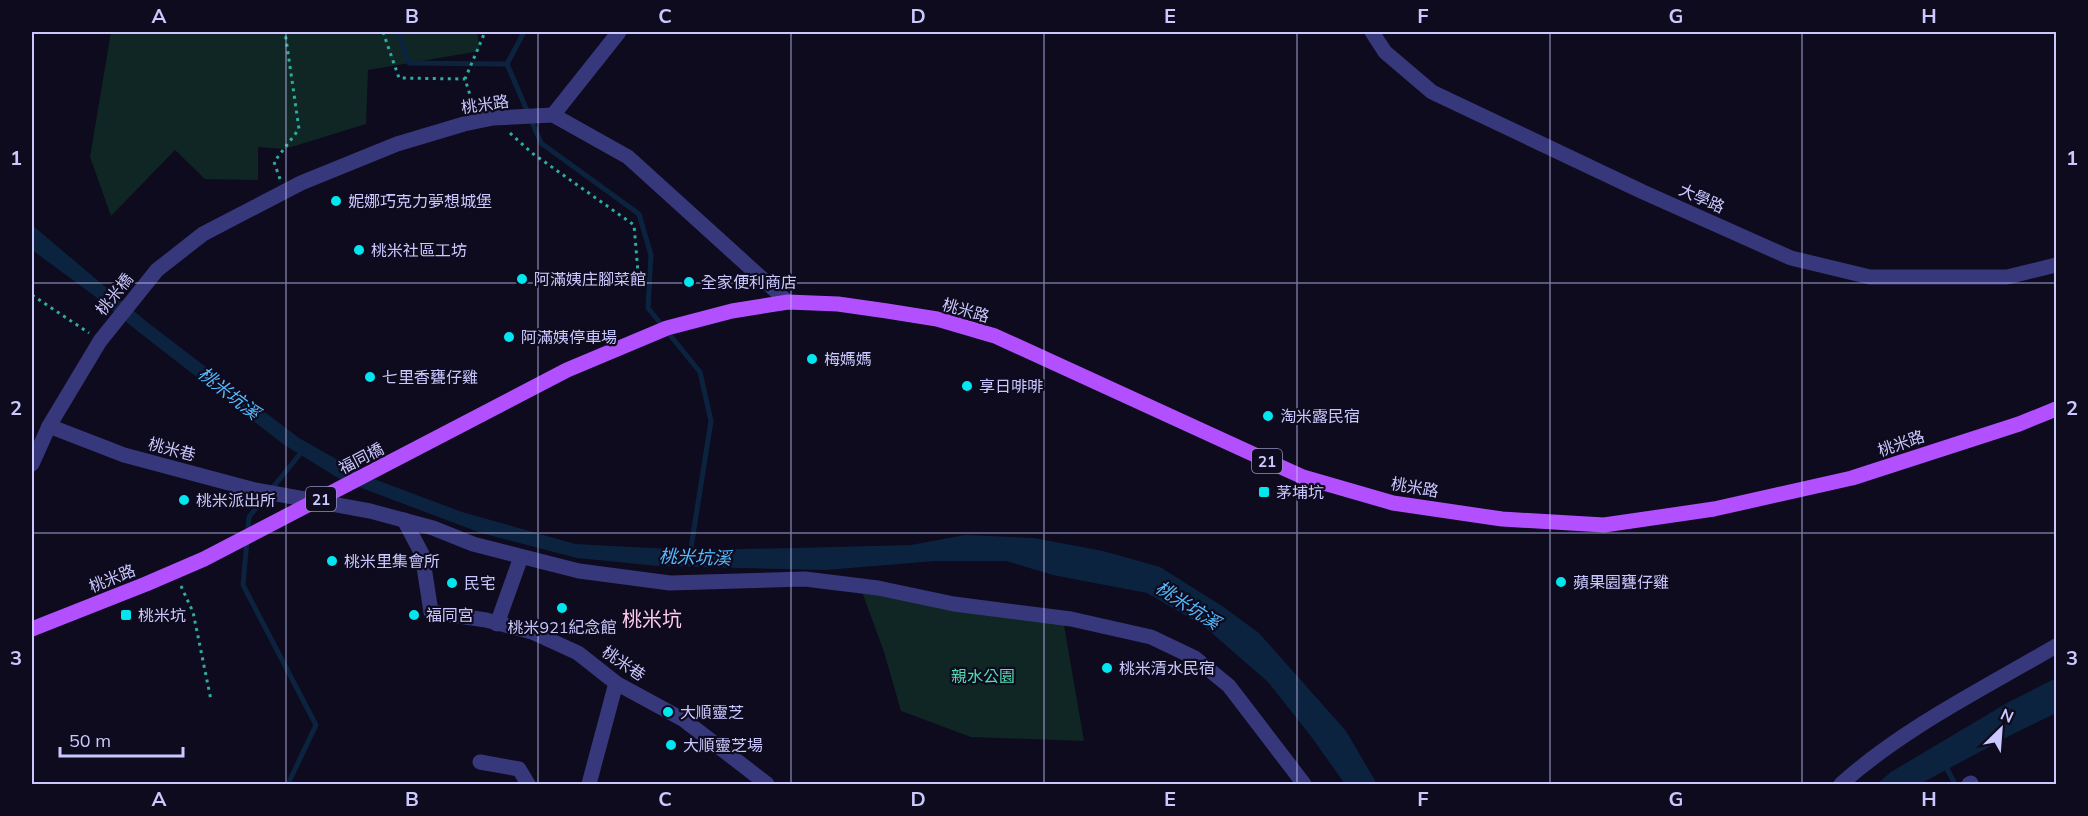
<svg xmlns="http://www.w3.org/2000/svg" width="2088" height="816" viewBox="0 0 2088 816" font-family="Mulish,'Noto Sans TC',sans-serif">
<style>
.green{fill:#0f2624}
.water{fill:#0c2340}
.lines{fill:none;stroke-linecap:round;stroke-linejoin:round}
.stream{stroke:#0c2340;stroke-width:5}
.path{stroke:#2dad9e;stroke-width:3;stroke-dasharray:3 4.5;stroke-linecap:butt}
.minor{stroke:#37387b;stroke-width:15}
.major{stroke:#b24ffe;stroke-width:15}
.grid{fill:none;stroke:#cbc8ff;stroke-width:1.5;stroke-opacity:0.55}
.poi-dot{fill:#02e6f0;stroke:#0d0b1d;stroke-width:2}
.labels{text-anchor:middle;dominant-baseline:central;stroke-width:4.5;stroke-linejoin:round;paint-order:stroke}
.shield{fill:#0d0b1d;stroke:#928fbb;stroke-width:1.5}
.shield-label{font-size:15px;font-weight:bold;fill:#cbc8ff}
.street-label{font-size:16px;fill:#cbc8ff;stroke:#0d0b1d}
.poi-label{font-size:16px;fill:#cbc8ff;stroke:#0d0b1d;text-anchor:start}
.park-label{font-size:16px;fill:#55ddb3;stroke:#0d0b1d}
.water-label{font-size:18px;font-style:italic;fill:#56bafe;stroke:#0d0b1d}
.quarter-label{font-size:20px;fill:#ffc9ee;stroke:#0d0b1d}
.neatline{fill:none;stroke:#cbc8ff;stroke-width:2}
.grid-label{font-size:20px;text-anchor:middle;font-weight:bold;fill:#cbc8ff}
</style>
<rect width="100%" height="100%" fill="#0d0b1d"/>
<g class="green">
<path d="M 111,32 L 477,32 L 480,51 L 368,70 L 366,124 L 285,149 L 258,147 L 258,180 L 205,179 L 175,150 L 111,216 L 90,157 Z"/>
<path d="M 861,589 L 1064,625 L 1084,741 L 971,737 L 901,711 L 884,652 Z"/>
</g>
<g class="water">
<path d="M 32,225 L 147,322 L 299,438 L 366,476 L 462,512 L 575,544 L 690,550 L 796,548 L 911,545 L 965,535 L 1034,538 L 1103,551 L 1160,567 L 1222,606 L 1259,633 L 1346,731 L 1377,784 L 1345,784 L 1310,735 L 1268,682 L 1205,627 L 1147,593 L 1053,575 L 1006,561 L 935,561 L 826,570 L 658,566 L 577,558 L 481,533 L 343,481 L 283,444 L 140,333 L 92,294 L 32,250 Z"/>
<path d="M 2056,678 L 2056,713 L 2011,735 L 1920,784 L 1877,784 L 1891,772 L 2007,703 Z"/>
</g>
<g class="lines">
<g class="stream">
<path d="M 398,32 L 409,63 L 507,64"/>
<path d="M 524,32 L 507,64 L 541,143 L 639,214 L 651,255 L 648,308 L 700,372 L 711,421 L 690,554"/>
<path d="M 1945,765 L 1955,784"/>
<path d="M 288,784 L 316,725 L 243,585 L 249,517 L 304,449"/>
</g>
<g class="path">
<path d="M 383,32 L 399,78 L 465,79"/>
<path d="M 474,108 L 465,79 L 485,32"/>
<path d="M 510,133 L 532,153 L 634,225 L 638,272"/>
<path d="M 280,179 L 274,162 L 299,129 L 285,32"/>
<path d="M 32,295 L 89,333"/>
<path d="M 181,586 L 193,612 L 211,700"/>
</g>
<g class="minor">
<path d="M 1372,32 L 1385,52 L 1432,92 L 1643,192 L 1791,258 L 1870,277 L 2007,277 L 2056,265"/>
<path d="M 553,115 L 619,32"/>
<path d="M 49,426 L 124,455 L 255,490 L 370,511 L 433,528 L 473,544 L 579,571 L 670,583 L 805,579 L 878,588 L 954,604 L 1071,619 L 1151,637 L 1195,658 L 1229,686 L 1304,784"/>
<path d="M 32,464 L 49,426 L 100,341 L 157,270 L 203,234 L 301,183 L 397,144 L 464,124 L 493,118 L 553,115 L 628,157 L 788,302"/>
<path d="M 404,520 L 422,554 L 431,612 L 486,620 L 532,632 L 578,653 L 616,683 L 684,720 L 767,784"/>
<path d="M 497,624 L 521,557"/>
<path d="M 480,762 L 519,769 L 528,784"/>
<path d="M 589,784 L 616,683"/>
<path d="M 1841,784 C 1905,727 1983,689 2056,646"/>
<path d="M 1969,784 L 1971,783 L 1971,784"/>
</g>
<path class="major" d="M 32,629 L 146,584 L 204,559 L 567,370 L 667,328 L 732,311 L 788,302 L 838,304 L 887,311 L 937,319 L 995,336 L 1303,477 L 1393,503 L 1502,519 L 1604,525 L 1714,509 L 1852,478 L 2019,424 L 2056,409"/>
</g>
<path class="grid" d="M 286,32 L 286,784M 538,32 L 538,784M 791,32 L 791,784M 1044,32 L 1044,784M 1297,32 L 1297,784M 1550,32 L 1550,784M 1802,32 L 1802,784M 32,283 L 2056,283M 32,533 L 2056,533"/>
<g class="poi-dot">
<circle cx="336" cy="201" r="6"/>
<circle cx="359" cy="250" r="6"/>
<circle cx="522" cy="279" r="6"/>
<circle cx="689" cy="282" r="6"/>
<circle cx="509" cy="337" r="6"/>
<circle cx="812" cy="359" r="6"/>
<circle cx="370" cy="377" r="6"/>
<circle cx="967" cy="386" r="6"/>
<circle cx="1268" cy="416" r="6"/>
<rect x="1258" y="486" width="12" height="12" rx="3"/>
<circle cx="184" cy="500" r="6"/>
<circle cx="332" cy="561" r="6"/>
<circle cx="1561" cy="582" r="6"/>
<circle cx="452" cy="583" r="6"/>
<circle cx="562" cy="608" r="6"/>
<rect x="120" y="609" width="12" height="12" rx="3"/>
<circle cx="414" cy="615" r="6"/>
<circle cx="1107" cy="668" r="6"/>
<circle cx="668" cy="712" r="6"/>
<circle cx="671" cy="745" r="6"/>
</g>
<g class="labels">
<g class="shield">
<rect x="1252" y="449" width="30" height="24" rx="4.5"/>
<rect x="306" y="487" width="30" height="24" rx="4.5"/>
</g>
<g class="shield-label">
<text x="1267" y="461">21</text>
<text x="321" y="499">21</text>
</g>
<g class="street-label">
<text transform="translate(485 104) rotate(-8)">桃米路</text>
<text transform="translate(1702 198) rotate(24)">大學路</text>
<text transform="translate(114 294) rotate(-51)">桃米橋</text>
<text transform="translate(966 310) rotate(16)">桃米路</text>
<text transform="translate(1901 443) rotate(-19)">桃米路</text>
<text transform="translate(172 449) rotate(15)">桃米巷</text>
<text transform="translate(361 458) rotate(-27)">福同橋</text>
<text transform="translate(1415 487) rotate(10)">桃米路</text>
<text transform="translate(112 578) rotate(-22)">桃米路</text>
<text transform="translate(624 663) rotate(34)">桃米巷</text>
</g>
<g class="poi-label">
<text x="348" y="201">妮娜巧克力夢想城堡</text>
<text x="371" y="250">桃米社區工坊</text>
<text x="534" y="279">阿滿姨庄腳菜館</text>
<text x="701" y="282">全家便利商店</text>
<text x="521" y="337">阿滿姨停車場</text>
<text x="824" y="359">梅媽媽</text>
<text x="382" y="377">七里香甕仔雞</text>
<text x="979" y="386">享日啡啡</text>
<text x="1280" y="416">淘米露民宿</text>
<text x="1276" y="492">茅埔坑</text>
<text x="196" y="500">桃米派出所</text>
<text x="344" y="561">桃米里集會所</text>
<text x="1573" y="582">蘋果園甕仔雞</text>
<text x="464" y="583">民宅</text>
<text x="138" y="615">桃米坑</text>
<text x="426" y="615">福同宮</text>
<text x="562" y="627" text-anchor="middle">桃米921紀念館</text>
<text x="1119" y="668">桃米清水民宿</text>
<text x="680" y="712">大順靈芝</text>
<text x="683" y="745">大順靈芝場</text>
</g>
<g class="park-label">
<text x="983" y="676">親水公園</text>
</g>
<g class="water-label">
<text transform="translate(229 393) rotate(38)">桃米坑溪</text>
<text transform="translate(695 557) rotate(2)">桃米坑溪</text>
<text transform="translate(1188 605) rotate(33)">桃米坑溪</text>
</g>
<g class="quarter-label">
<text x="652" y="618">桃米坑</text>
</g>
</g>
<rect width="2088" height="816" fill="none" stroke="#0d0b1d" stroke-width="66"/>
<g transform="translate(2001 729) rotate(25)" stroke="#0d0b1d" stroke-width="4.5" paint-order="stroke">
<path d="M0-4.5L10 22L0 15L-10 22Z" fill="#cbc8ff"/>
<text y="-9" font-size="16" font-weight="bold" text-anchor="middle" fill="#cbc8ff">N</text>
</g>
<path d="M60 747v9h123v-9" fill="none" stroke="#cbc8ff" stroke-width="3"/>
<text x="69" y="747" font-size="18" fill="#cbc8ff" stroke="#0d0b1d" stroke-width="4.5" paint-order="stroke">50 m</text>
<rect x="33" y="33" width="2022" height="750" class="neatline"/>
<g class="grid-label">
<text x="159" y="23">A</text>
<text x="412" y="23">B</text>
<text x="665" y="23">C</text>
<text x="918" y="23">D</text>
<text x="1170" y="23">E</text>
<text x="1423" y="23">F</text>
<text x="1676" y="23">G</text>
<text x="1929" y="23">H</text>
<text x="16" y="165">1</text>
<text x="2072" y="165">1</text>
<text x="16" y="415">2</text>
<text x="2072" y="415">2</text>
<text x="16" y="665">3</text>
<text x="2072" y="665">3</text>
<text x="159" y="806">A</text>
<text x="412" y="806">B</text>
<text x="665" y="806">C</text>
<text x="918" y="806">D</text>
<text x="1170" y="806">E</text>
<text x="1423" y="806">F</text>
<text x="1676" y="806">G</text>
<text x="1929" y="806">H</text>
</g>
</svg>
